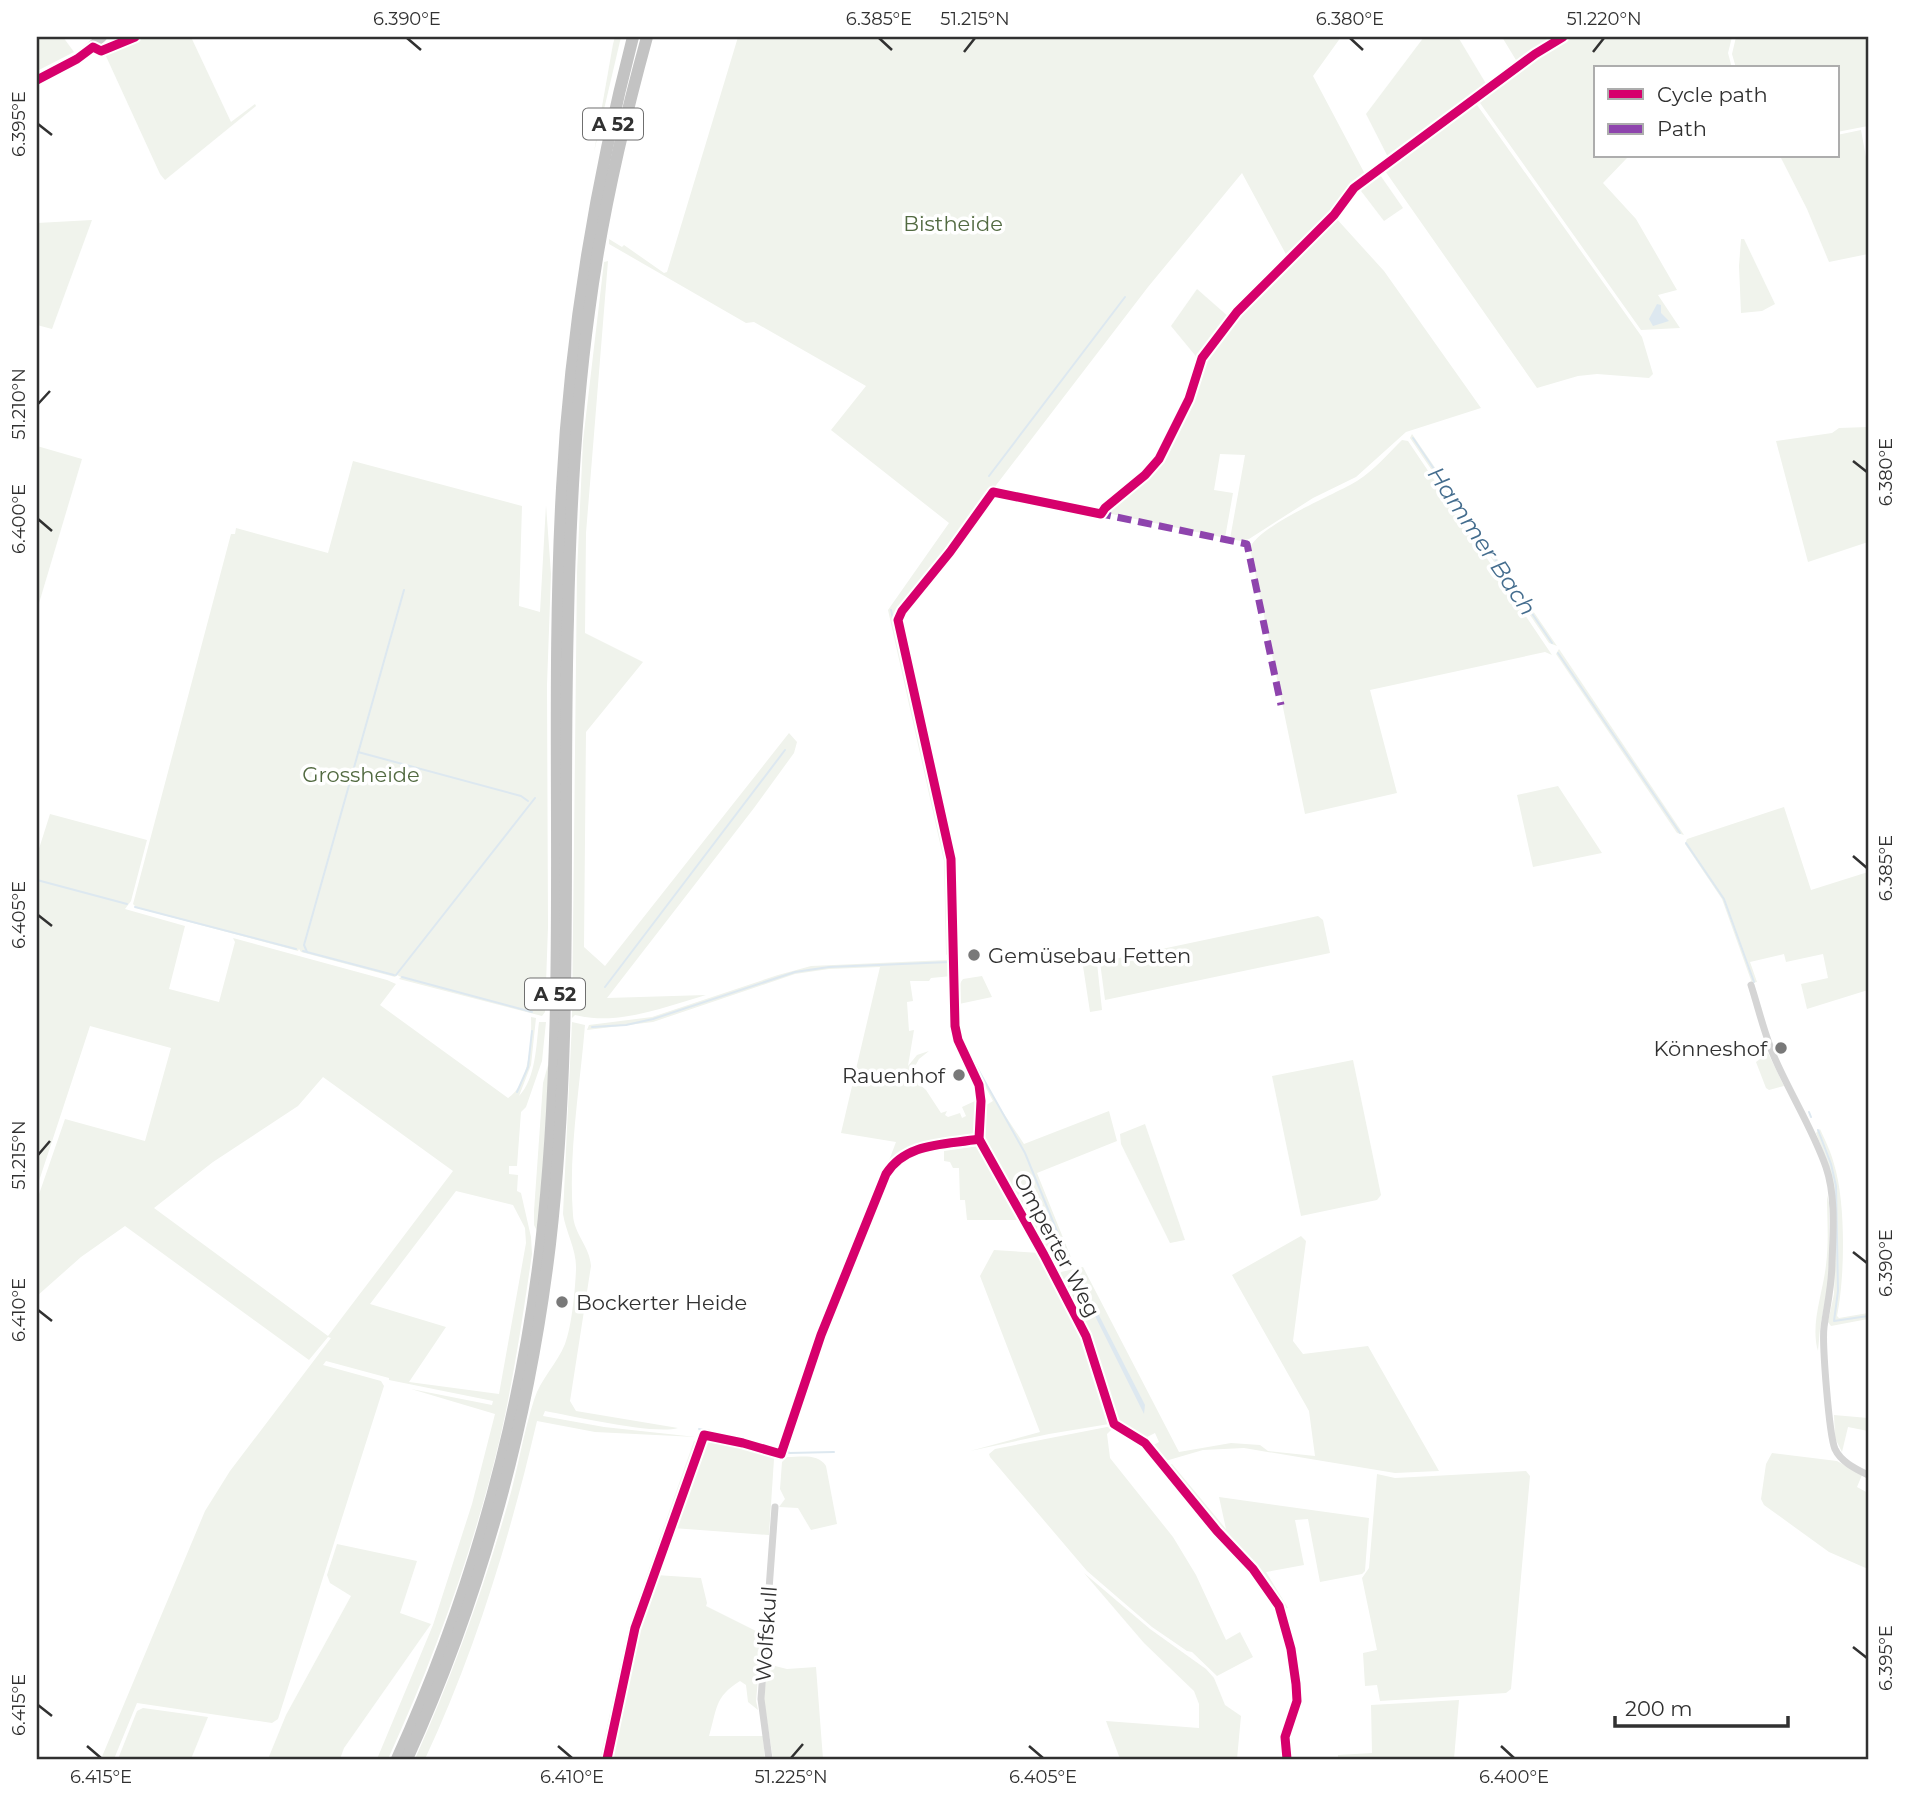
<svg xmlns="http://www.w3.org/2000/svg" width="1905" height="1796" viewBox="0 0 1905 1796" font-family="Montserrat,sans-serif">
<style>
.green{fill:#f0f3ec;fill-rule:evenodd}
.water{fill:#dde8f0}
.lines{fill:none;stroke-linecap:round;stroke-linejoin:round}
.stream{stroke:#dde8f0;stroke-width:2}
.street{stroke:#d5d5d5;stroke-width:7}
.secondary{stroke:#cfcfcf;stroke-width:10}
.highway{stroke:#c3c3c3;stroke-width:12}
.quiet{stroke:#8e44ad;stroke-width:7;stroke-dasharray:14 7;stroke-linecap:butt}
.cycleway-casing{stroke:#fff;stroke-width:13}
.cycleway{stroke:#d6006c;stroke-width:9}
.ticks{fill:none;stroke:#313131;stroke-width:2.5}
.poi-dot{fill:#797979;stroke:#fff;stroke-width:2.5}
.labels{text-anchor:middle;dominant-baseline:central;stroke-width:7;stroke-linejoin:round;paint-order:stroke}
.shield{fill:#fff;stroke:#6f6f6f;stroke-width:2}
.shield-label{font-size:19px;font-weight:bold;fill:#313131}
.park-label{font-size:21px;fill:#526a41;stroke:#fff}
.poi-label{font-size:21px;fill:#313131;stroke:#fff;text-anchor:start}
.street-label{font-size:21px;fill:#313131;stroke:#fff}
.water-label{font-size:23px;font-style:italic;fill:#446d8e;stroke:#fff}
.neatline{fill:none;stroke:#313131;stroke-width:2.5}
.ticks-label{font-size:18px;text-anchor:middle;fill:#313131}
</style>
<rect width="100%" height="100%" fill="#fff"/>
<g class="green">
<path d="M 37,37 L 63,37 L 74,52 L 37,71 Z"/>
<path d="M 145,37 L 191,37 L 231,122 L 255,104 L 256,106 L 165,180 L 160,174 L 105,54 Z"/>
<path d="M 615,37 L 621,37 L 594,152 L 613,44 Z"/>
<path d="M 738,37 L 1341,37 L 1313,76 L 1366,176 L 1352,186 L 1333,214 L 1288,258 L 1242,173 L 1148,287 L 895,617 L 950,860 L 951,951 L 946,955 L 944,861 L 888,610 L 949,523 L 831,430 L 866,386 L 754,322 L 746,323 L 609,244 L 609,239 L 622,247 L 624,245 L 664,273 L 667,272 Z"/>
<path d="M 1424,37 L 1458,37 L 1488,87 L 1389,159 L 1366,114 Z"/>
<path d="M 1502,37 L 1559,37 L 1534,52 L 1519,65 Z"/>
<path d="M 1565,37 L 1732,37 L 1728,53 L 1732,68 L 1595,68 L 1595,156 L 1634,156 L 1627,158 L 1603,183 L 1636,219 L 1677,290 L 1658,295 L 1680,328 L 1641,330 L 1480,103 L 1481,96 L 1536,55 Z"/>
<path d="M 1736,37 L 1868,37 L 1868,126 L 1837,132 L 1837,68 L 1736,68 L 1732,54 Z"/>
<path d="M 1471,103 L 1477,105 L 1642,337 L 1653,374 L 1649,378 L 1597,374 L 1578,376 L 1537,388 L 1383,168 Z"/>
<path d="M 1861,130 L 1868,168 L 1868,254 L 1829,262 L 1807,209 L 1780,156 L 1837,156 L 1837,135 Z"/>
<path d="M 1378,172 L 1403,208 L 1384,221 L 1358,187 Z"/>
<path d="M 1335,217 L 1384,271 L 1481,408 L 1406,432 L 1356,477 L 1313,498 L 1249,539 L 1241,541 L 1230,539 L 1245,455 L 1220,454 L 1214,490 L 1233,493 L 1225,538 L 1107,513 L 1105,509 L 1146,476 L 1159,461 L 1170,445 L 1191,400 L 1206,355 L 1239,313 Z"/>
<path d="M 92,220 L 52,329 L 37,325 L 37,223 Z"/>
<path d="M 1741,239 L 1744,239 L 1775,304 L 1762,311 L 1741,313 L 1739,266 Z"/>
<path d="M 608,261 L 586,533 L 585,633 L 643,662 L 586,732 L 584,947 L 605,966 L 789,733 L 797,742 L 794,753 L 754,808 L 607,998 L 706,995 C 664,1007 619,1026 575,1015 L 572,1018 L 577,573 L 583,441 L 604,262 Z"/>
<path d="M 1197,289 L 1230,318 L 1199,360 L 1171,326 Z"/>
<path d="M 1868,427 L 1868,542 L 1808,562 L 1776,441 L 1832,433 L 1839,428 Z"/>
<path d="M 1412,434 L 1557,646 L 1549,643 L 1410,438 Z"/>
<path d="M 1402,440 L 1408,441 L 1552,655 L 1545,652 L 1370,690 L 1397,793 L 1305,814 L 1250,548 C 1259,525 1334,495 1357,481 C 1374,470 1388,454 1402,440 Z"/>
<path d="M 37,446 L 82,459 L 37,610 Z"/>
<path d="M 353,461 L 522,506 L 519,606 L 540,612 L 546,505 L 551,574 L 547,685 L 548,927 L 545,1012 L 542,1016 L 399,979 L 401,977 L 397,975 L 395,977 L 301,952 L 299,949 L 298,951 L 137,908 L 133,904 L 231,534 L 235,534 L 236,528 L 328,553 Z"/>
<path d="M 1559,649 L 1684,835 L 1677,833 L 1556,654 Z"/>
<path d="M 1558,786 L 1602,853 L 1533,867 L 1517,795 Z"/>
<path d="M 1784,807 L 1811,890 L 1868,872 L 1868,990 L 1807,1009 L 1801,984 L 1828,978 L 1823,954 L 1786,962 L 1784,954 L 1750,962 L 1757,982 L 1752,983 L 1722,899 L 1685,844 L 1687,839 Z"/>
<path d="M 50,814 L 147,840 L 131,901 L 125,909 L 185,926 L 169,989 L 219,1002 L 235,942 L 233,938 L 387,980 L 396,984 L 380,1005 L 508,1098 C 529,1085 532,1040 531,1017 L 536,1018 L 531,1065 L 519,1096 C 536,1078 536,1046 539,1022 L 546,1022 L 542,1061 L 526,1107 L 521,1112 L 517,1166 L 509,1166 L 509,1174 L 518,1175 L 517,1191 L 521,1193 L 531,1237 L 532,1254 C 523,1315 514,1377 500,1438 C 474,1548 435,1656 388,1759 L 377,1759 L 433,1625 L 472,1504 L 495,1414 L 411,1389 L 492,1405 L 493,1401 L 389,1380 L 389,1378 L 326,1361 L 323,1365 L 381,1381 L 384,1386 L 278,1719 L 272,1723 L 137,1703 L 114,1759 L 101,1759 L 205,1511 L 230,1471 L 331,1338 L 328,1337 L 309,1360 L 125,1226 L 81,1257 L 37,1296 L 37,1200 L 65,1119 L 145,1141 L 171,1048 L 90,1026 L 37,1187 L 37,855 ZM 323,1077 L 453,1171 L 328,1336 L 154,1208 L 213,1162 L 298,1106 ZM 456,1191 L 513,1205 L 525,1228 L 526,1243 L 499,1394 L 409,1382 L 446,1327 L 370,1304 Z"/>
<path d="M 1318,916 L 1323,920 L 1330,953 L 1105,1000 L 1100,962 Z"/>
<path d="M 947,960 L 952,964 L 952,976 L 931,978 L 929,981 L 910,981 L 913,1001 L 907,1002 L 909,1031 L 914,1030 L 908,1066 L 917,1055 L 929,1051 L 919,1059 L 913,1070 L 917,1082 L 926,1090 L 941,1113 L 947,1111 L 945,1115 L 948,1117 L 960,1113 L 962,1118 L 966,1116 L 962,1107 L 977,1100 L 975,1133 L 971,1137 C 937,1142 903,1143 884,1174 L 896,1142 L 841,1133 L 880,967 L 829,969 L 795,974 L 653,1022 L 587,1030 L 589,1025 L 652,1017 L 778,975 L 811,966 Z"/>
<path d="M 1097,963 L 1102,1010 L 1090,1012 L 1083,966 Z"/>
<path d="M 982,976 L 992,997 L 959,1004 L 960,1034 L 967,1048 L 995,1100 L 1024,1144 L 1109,1111 L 1117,1141 L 1037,1173 L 1074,1265 L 1059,1269 L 1053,1266 L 985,1143 L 982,1132 L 983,1107 L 993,1101 L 961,1042 C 956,1026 952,992 963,979 Z"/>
<path d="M 572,1022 L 585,1025 C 580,1087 568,1154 573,1215 C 574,1234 590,1247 591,1266 L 570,1401 L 576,1411 L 678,1428 C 654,1435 573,1416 545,1411 L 543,1416 L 604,1427 L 696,1437 L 595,1432 L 537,1421 C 510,1537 475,1652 425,1759 L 415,1759 C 452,1676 483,1591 508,1503 C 518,1469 523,1434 534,1400 C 541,1378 557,1364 565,1344 C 572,1325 575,1291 576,1270 C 577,1250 566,1233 563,1214 Z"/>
<path d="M 1768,1053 L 1784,1086 L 1769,1090 L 1766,1088 L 1756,1062 Z"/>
<path d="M 1353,1060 L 1381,1195 L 1377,1200 L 1301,1216 L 1272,1076 Z"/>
<path d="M 548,1065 L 548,1107 L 538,1233 L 534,1225 L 534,1211 L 543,1083 Z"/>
<path d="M 1145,1124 L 1185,1240 L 1170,1243 L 1121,1144 L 1120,1134 Z"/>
<path d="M 1820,1129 C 1825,1140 1831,1152 1834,1164 C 1846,1202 1845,1277 1837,1316 L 1839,1318 L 1868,1313 L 1868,1319 L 1831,1326 L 1828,1322 L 1834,1294 L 1835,1265 L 1829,1166 L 1816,1133 Z"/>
<path d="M 979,1146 L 1041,1253 L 1083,1336 L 1109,1424 L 1049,1434 L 970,1451 L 1040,1432 L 980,1276 L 994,1250 L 1040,1253 L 1022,1220 L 967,1220 L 965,1200 L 960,1200 L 959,1168 L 953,1168 L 950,1162 L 944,1161 L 944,1151 Z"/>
<path d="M 1827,1195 L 1829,1203 L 1829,1280 L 1820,1328 L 1818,1351 C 1810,1324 1823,1293 1826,1265 C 1829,1242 1827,1218 1827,1195 Z"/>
<path d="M 1301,1236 L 1306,1241 L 1293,1341 L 1303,1354 L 1368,1346 L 1439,1471 L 1395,1473 L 1244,1448 L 1203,1450 L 1162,1462 L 1150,1447 L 1159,1442 L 1155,1433 L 1143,1439 L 1116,1421 L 1088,1335 L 1059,1277 L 1061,1272 L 1083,1267 L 1179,1452 L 1231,1443 L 1260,1445 L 1268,1451 L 1315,1456 L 1309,1411 L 1232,1275 Z"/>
<path d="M 1834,1415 L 1868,1418 L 1868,1431 L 1848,1427 L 1842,1452 L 1835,1438 Z"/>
<path d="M 1112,1426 L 1114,1427 L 1107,1434 L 1110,1458 L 1173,1537 L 1196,1575 L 1226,1640 L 1240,1632 L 1253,1657 L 1217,1676 L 1192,1652 L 1187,1651 L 1152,1627 L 1087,1571 L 990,1457 L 989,1454 L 995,1449 Z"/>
<path d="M 707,1429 L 776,1448 L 783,1445 L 782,1448 L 776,1450 L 723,1436 L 697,1431 Z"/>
<path d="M 708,1438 L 764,1450 L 771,1453 L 774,1459 L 769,1535 L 673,1528 L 703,1441 Z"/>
<path d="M 694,1441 L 699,1441 L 633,1627 L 606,1759 L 600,1759 L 629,1626 Z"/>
<path d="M 1772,1453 L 1837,1461 L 1862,1475 L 1857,1487 L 1868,1493 L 1868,1569 L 1829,1552 L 1764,1505 L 1761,1499 L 1766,1464 Z"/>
<path d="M 787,1457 C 801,1457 818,1453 826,1466 L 837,1524 L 811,1530 L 798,1508 L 779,1507 L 785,1499 L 780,1489 L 782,1462 Z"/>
<path d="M 1172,1464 L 1226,1529 L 1219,1497 L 1369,1518 L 1365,1571 L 1362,1574 L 1320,1582 L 1308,1519 L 1295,1520 L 1304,1565 L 1266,1572 L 1288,1608 L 1283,1609 C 1266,1578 1243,1556 1219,1530 C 1201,1510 1184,1488 1167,1467 Z"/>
<path d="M 1526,1471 L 1530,1476 L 1511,1689 L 1506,1693 L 1380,1701 L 1377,1685 L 1365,1686 L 1363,1653 L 1377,1650 L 1362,1578 L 1369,1568 L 1377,1474 L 1395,1478 Z"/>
<path d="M 337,1544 L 417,1561 L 400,1613 L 431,1624 L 344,1748 L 340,1759 L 268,1759 L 286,1715 L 351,1596 L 330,1583 L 327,1575 Z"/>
<path d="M 1084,1573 L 1150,1629 L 1206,1669 L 1214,1678 L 1225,1705 L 1241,1716 L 1237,1759 L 1120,1759 L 1106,1721 L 1199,1728 L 1199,1704 L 1194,1691 L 1144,1643 Z"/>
<path d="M 656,1575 L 701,1578 L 707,1603 L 706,1606 L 762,1634 L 756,1701 L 758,1710 L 748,1702 L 746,1685 L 740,1681 C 714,1697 717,1710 709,1736 L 763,1736 L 765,1759 L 609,1759 L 636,1628 Z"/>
<path d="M 767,1664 L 787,1669 L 816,1667 L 823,1759 L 773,1759 L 764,1701 Z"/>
<path d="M 1459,1700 L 1454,1759 L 1338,1759 L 1338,1755 L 1372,1753 L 1371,1705 Z"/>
<path d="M 143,1708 L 208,1717 L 191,1759 L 118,1759 L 137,1711 Z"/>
</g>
<g class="water">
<path d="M 1657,304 L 1661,305 L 1661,313 L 1669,321 L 1653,326 L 1649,319 Z"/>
<path d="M 1085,1288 L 1145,1405 L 1144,1414 L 1082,1290 Z"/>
</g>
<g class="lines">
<g class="stream">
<path d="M 1413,438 L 1552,643"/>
<path d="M 989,476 L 1125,297"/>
<path d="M 891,610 L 947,861 L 949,951"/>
<path d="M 1558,653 L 1680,833"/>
<path d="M 358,752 L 521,796 L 528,801"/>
<path d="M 1686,843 L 1724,899 L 1754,982"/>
<path d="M 37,880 L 127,904"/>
<path d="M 135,907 L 296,949"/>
<path d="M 303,951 L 394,975"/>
<path d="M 307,952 L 304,945 L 404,590"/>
<path d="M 396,975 L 535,798"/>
<path d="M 402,977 L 532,1012"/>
<path d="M 605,987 L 785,750"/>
<path d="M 958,1009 L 958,986"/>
<path d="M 592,1027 L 626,1025 L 653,1019 L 795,972 L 829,967 L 950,962"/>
<path d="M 961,1039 L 1025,1153 L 1070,1263"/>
<path d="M 517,1092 L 528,1067 L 532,1031"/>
<path d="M 1809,1112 L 1811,1117"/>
<path d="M 1818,1130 L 1831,1164 L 1836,1186 L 1838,1291 L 1834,1321 L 1868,1316"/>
<path d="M 699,1429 L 776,1449 L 782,1447"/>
<path d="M 786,1448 L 789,1453 L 834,1452"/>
<path d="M 603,1759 L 631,1626 L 696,1442"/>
</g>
<g class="street">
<path d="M 93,47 L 101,51 L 135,37"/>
<path d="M 933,776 L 951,859 L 955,1026 L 958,1040 L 979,1085 L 981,1101 L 979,1139 L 1044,1255 L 1086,1336 L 1114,1424 L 1145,1443 L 1217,1531 L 1253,1569 L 1279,1606 L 1291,1649 L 1296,1684 L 1297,1701 L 1285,1737 L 1287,1759"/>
<path d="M 1751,985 C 1759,1010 1765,1037 1776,1061 C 1792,1097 1813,1130 1826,1167 C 1836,1196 1833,1233 1832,1263 C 1832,1285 1827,1305 1824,1327 C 1822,1343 1829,1435 1835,1449 C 1841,1462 1856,1469 1868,1475"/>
<path d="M 769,1759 L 761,1699 L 775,1507"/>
</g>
<path class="secondary" d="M 37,80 L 77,59 L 102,37"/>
<g class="highway">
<path d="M 397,1759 C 471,1596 520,1422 541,1244 C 570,993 548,740 562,488 C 570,336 595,184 633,37"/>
<path d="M 407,1759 C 481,1596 529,1421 550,1244 C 574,1037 562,827 568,619 C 570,517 575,414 589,312 C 601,219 622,128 647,37"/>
</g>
<path class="quiet" d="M 1097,513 L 1247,544 L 1281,705"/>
<defs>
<g id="cycleway">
<path d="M 37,80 L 77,59 L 93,47 L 101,51 L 135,37"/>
<path d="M 607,1759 L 635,1628 L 704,1435 L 743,1443 L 781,1454 L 821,1335 L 886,1174 C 906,1142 945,1145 979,1139"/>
<path d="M 1287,1759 L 1285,1737 L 1297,1701 L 1296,1684 L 1291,1649 L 1279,1606 L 1253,1569 L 1217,1531 L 1145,1443 L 1114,1424 L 1086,1336 L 1044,1255 L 979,1139 L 981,1101 L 979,1085 L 958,1040 L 955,1026 L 951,859 L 898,620 L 902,611 L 950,552 L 993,492 L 1101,514 L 1105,508 L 1145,475 L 1159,459 L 1189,399 L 1202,358 L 1237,312 L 1334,215 L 1354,188 L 1535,54 L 1563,37"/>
</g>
</defs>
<use href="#cycleway" class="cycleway-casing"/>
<use href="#cycleway" class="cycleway"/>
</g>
<path class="ticks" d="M 407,38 L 421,50M 879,38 L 892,50M 1350,38 L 1363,50M 964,52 L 975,38M 1593,52 L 1604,38M 38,124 L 52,135M 38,404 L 50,391M 1853,461 L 1867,472M 38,519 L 52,531M 1853,856 L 1867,868M 38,915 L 52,926M 38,1155 L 50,1141M 1853,1252 L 1867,1263M 38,1310 L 52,1321M 1853,1647 L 1867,1658M 38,1705 L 52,1716M 87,1746 L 101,1758M 558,1746 L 572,1758M 1029,1746 L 1043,1758M 1501,1746 L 1514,1758M 791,1758 L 803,1744"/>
<g class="poi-dot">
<circle cx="974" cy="955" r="7"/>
<circle cx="1781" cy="1048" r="7"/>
<circle cx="959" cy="1075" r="7"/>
<circle cx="562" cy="1302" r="7"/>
</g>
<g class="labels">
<g class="shield">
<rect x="583" y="108.5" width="60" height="31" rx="5"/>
<rect x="525" y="978.5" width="60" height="31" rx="5"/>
</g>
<g class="shield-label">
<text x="613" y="124">A 52</text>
<text x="555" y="994">A 52</text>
</g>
<g class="park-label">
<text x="953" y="223">Bistheide</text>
<text x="361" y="774">Grossheide</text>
</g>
<g class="poi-label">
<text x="988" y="955">Gemüsebau Fetten</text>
<text x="1767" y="1048" text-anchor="end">Könneshof</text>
<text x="945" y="1075" text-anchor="end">Rauenhof</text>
<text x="576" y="1302">Bockerter Heide</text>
</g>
<g class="street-label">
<text transform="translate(1057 1245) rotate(62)">Omperter Weg</text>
<text transform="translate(766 1634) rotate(-86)">Wolfskull</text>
</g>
<g class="water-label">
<text transform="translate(1482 541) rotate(56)">Hammer Bach</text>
</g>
</g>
<rect width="1905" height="1796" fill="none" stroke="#ffffff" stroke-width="77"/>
<rect x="1594" y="66" width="245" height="91" fill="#ffffff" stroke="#adadad" stroke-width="2"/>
<rect x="1608" y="89" width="35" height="10" fill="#d6006c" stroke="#adadad" stroke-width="2"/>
<text x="1657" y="102" font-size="21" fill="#313131">Cycle path</text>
<rect x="1608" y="124" width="35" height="10" fill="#8e44ad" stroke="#adadad" stroke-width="2"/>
<text x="1657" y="136" font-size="21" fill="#313131">Path</text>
<path d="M1615 1716v10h173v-10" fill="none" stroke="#313131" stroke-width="3.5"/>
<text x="1625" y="1716" font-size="21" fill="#313131" stroke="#ffffff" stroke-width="5" paint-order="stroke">200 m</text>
<rect x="38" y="38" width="1829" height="1720" class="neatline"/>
<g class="ticks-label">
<text x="407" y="25">6.390°E</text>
<text x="879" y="25">6.385°E</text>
<text x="975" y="25">51.215°N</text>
<text x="1350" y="25">6.380°E</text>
<text x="1604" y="25">51.220°N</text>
<text transform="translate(19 124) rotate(-90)" y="6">6.395°E</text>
<text transform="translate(19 404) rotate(-90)" y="6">51.210°N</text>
<text transform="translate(1886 472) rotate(-90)" y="6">6.380°E</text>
<text transform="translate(19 519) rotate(-90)" y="6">6.400°E</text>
<text transform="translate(1886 868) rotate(-90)" y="6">6.385°E</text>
<text transform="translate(19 915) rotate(-90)" y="6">6.405°E</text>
<text transform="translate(19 1155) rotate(-90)" y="6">51.215°N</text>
<text transform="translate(1886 1263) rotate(-90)" y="6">6.390°E</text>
<text transform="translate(19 1310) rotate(-90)" y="6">6.410°E</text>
<text transform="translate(1886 1658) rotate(-90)" y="6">6.395°E</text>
<text transform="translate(19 1705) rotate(-90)" y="6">6.415°E</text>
<text x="101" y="1783">6.415°E</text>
<text x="572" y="1783">6.410°E</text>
<text x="791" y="1783">51.225°N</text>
<text x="1043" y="1783">6.405°E</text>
<text x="1514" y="1783">6.400°E</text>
</g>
</svg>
